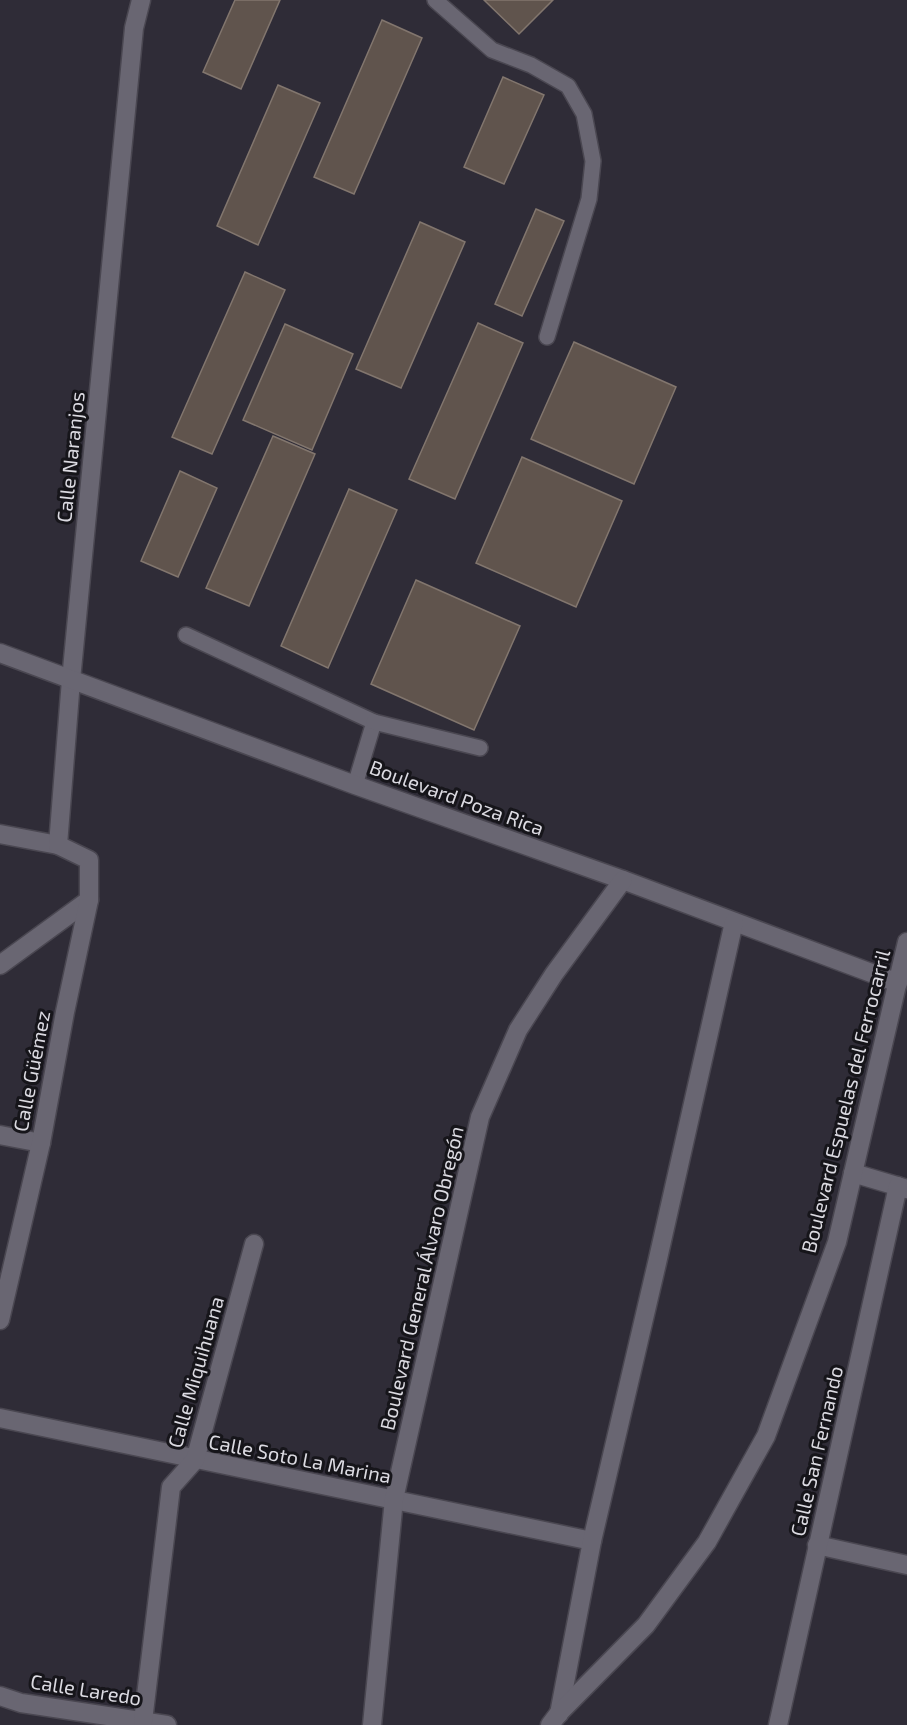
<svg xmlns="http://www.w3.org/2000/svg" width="907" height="1725" viewBox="0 0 907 1725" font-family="'Exo 2',sans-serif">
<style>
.building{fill:#60544d;stroke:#82766e;stroke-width:1.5}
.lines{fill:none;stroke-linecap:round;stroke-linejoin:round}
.lane-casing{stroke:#4a4751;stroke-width:18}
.street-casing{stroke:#4a4751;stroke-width:21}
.secondary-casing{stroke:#4a4751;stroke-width:21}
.lane{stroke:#696672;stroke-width:15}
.street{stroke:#696672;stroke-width:18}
.secondary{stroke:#696672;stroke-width:18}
.labels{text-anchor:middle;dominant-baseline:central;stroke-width:6;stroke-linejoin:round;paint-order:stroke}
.street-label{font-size:20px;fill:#dbdae1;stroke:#16151a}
</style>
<rect width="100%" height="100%" fill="#2f2c37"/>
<g class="building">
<path d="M 235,0 L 280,0 L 241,89 L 203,72 Z"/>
<path d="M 484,0 L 553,0 L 519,34 Z"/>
<path d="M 382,20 L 422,38 L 354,194 L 314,177 Z"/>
<path d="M 503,77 L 544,95 L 504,184 L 464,167 Z"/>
<path d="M 278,85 L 320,103 L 258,245 L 217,226 Z"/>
<path d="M 536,209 L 564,221 L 522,316 L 495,304 Z"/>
<path d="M 420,222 L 465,242 L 401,388 L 356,369 Z"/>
<path d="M 245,272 L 285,290 L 212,454 L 172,437 Z"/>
<path d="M 478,323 L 523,343 L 455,499 L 409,479 Z"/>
<path d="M 285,324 L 353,354 L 312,450 L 243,420 Z"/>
<path d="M 574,342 L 676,387 L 634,484 L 531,439 Z"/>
<path d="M 273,436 L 315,454 L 249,606 L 206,588 Z"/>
<path d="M 522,457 L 622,501 L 576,607 L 476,563 Z"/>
<path d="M 180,471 L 217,488 L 178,577 L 141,561 Z"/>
<path d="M 349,489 L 397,510 L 328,668 L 281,646 Z"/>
<path d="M 416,580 L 520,626 L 474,730 L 371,684 Z"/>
</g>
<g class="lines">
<defs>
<g id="lane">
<path d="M 435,0 L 492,50 L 531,65 L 568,86 L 584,114 L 593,161 L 589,199 L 547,337"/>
<path d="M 186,635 L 374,722 L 355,785"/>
<path d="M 374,722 L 480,748"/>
</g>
<g id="street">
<path d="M 0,834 L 58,845"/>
<path d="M 0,965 L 89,900"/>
<path d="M 0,1135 L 41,1143"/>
<path d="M 853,1173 L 907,1189"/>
<path d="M 0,1320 L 41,1143 L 65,1012 L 89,900 L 89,860 L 58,845 L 71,680 L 134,28 L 141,0"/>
<path d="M 0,1418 L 592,1541"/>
<path d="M 817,1545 L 907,1565"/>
<path d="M 0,1696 L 21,1703 L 167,1725"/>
<path d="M 143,1721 L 171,1487 L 195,1460 L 254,1244"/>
<path d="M 778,1725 L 898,1186"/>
</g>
<g id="secondary">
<path d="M 0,653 L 355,785 L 623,880 L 898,983"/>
<path d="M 559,1714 L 592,1541 L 657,1263 L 734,922"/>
<path d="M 372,1725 L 394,1499 L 480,1117 L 518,1030 L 554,974 L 623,880"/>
<path d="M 550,1725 L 559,1713 L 646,1625 L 707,1542 L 766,1436 L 837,1242 L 907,942"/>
</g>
</defs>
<use href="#lane" class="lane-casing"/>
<use href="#street" class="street-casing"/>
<use href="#secondary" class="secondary-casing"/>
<use href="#lane" class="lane"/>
<use href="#street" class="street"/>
<use href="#secondary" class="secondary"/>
</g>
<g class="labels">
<g class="street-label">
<text transform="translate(70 457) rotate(-84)">Calle Naranjos</text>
<text transform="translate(457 797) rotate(20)">Boulevard Poza Rica</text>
<text transform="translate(31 1071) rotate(-79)">Calle Güémez</text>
<text transform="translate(845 1101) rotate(-76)">Boulevard Espuelas del Ferrocarril</text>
<text transform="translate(421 1278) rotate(-77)">Boulevard General Álvaro Obregón</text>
<text transform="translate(195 1372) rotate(-74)">Calle Miquihuana</text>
<text transform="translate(816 1451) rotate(-77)">Calle San Fernando</text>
<text transform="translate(300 1458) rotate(11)">Calle Soto La Marina</text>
<text transform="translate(86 1689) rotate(9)">Calle Laredo</text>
</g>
</g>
</svg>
